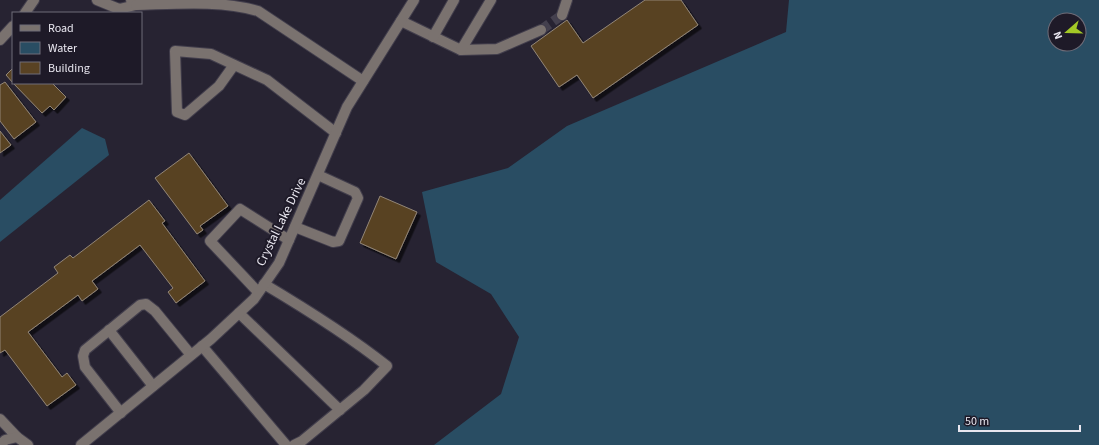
<svg xmlns="http://www.w3.org/2000/svg" width="1099" height="445" viewBox="0 0 1099 445" font-family="'Source Sans 3',sans-serif">
<style>
.water{fill:#294d63;fill-rule:evenodd}
.building{fill:#594223;stroke:#928677;filter:url(#shadow)}
.lines{fill:none;stroke-linecap:round;stroke-linejoin:round}
.minor-tunnel{stroke:#44404e;stroke-width:10;stroke-dasharray:10 5;stroke-linecap:butt}
.minor-casing{stroke:#423e4c;stroke-width:12}
.minor{stroke:#7a726f;stroke-width:10}
.labels{text-anchor:middle;dominant-baseline:central;stroke-width:4;stroke-linejoin:round;paint-order:stroke}
.street-label{font-size:13px;fill:#e8e6ef;stroke:#1e1a28}
</style>
<defs>
<filter id="shadow"><feDropShadow dx="3.5" dy="3.5" stdDeviation="0" flood-color="#0009"/></filter>
</defs>
<rect width="100%" height="100%" fill="#272332"/>
<g class="water">
<path d="M 789,0 L 1099,0 L 1099,445 L 434,445 L 501,394 L 519,337 L 491,294 L 436,262 L 422,192 L 508,168 L 567,126 L 786,32 ZM 1055,20 L 1079,20 L 1079,44 L 1055,44 Z"/>
<path d="M 82,128 L 105,139 L 109,155 L 0,242 L 0,200 Z"/>
</g>
<g class="building">
<path d="M 645,0 L 681,0 L 698,25 L 593,98 L 577,75 L 559,87 L 531,46 L 567,20 L 583,43 Z"/>
<path d="M 13,68 L 13,83 L 6,75 Z"/>
<path d="M 5,82 L 36,122 L 14,139 L 0,121 L 0,85 Z"/>
<path d="M 13,83 L 52,83 L 66,97 L 54,110 L 50,106 L 42,113 Z"/>
<path d="M 0,131 L 11,145 L 0,153 Z"/>
<path d="M 189,153 L 228,206 L 200,226 L 203,230 L 197,234 L 155,178 Z"/>
<path d="M 380,196 L 417,212 L 396,259 L 360,243 Z"/>
<path d="M 149,200 L 165,221 L 162,223 L 205,281 L 176,303 L 168,292 L 173,288 L 140,245 L 92,281 L 98,289 L 82,301 L 78,295 L 28,332 L 62,377 L 67,373 L 76,385 L 47,406 L 5,350 L 0,353 L 0,317 L 58,273 L 54,267 L 70,255 L 73,258 Z"/>
</g>
<g class="lines">
<path class="minor-tunnel" d="M 541,30 L 562,15"/>
<defs>
<g id="minor">
<path d="M 97,0 L 119,9 L 136,5 L 131,0"/>
<path d="M 136,5 C 176,4 220,0 258,11 L 363,81"/>
<path d="M 25,13 L 34,0"/>
<path d="M 562,15 L 567,0"/>
<path d="M 401,21 L 461,50 L 497,49 L 541,30"/>
<path d="M 433,37 L 454,0"/>
<path d="M 0,40 L 13,26"/>
<path d="M 461,50 L 491,0"/>
<path d="M 234,65 L 219,86 L 185,115 L 177,112 L 175,51 L 211,54 L 267,80 L 336,133"/>
<path d="M 295,227 L 333,242 L 339,241 L 358,198 L 355,192 L 318,175"/>
<path d="M 264,284 C 306,309 348,335 387,366 L 364,390 L 302,441 L 294,445"/>
<path d="M 258,292 L 210,241 L 240,209 L 289,240"/>
<path d="M 239,313 L 340,410"/>
<path d="M 109,330 L 153,386"/>
<path d="M 202,346 L 286,445"/>
<path d="M 121,413 L 85,367 L 83,356 L 85,350 L 140,305 L 146,304 L 155,311 L 191,355"/>
<path d="M 0,419 L 17,437"/>
<path d="M 1,445 L 5,440 L 17,437 L 28,445"/>
<path d="M 81,445 L 211,339 L 254,299 L 279,263 L 347,107 L 414,0"/>
</g>
</defs>
<use href="#minor" class="minor-casing"/>
<use href="#minor" class="minor"/>
</g>
<g class="labels">
<g class="street-label">
<text transform="translate(281 222) rotate(-64)">Crystal Lake Drive</text>
</g>
</g>
<rect x="12" y="12" width="130" height="72" fill="#1e1a28" stroke="#6f6c78"/>
<rect x="20" y="25" width="20" height="6" fill="#7a726f" stroke="#6f6c78"/>
<text x="48" y="32" font-size="12" fill="#e8e6ef">Road</text>
<rect x="20" y="42" width="20" height="12" fill="#294d63" stroke="#6f6c78"/>
<text x="48" y="52" font-size="12" fill="#e8e6ef">Water</text>
<rect x="20" y="62" width="20" height="12" fill="#594223" stroke="#6f6c78"/>
<text x="48" y="72" font-size="12" fill="#e8e6ef">Building</text>
<g transform="translate(1067 32) rotate(250)"><circle r="19" fill="#1e1a28" stroke="#6f6c78"/>
<path d="M0-3L7 15L0 10L-7 15Z" fill="#a3c926"/>
<text y="-6" font-size="11" font-weight="bold" text-anchor="middle" fill="#e8e6ef">N</text>
</g>
<path d="M959 425v6h121v-6" fill="none" stroke="#e8e6ef" stroke-width="2"/>
<text x="965" y="425" font-size="12" fill="#e8e6ef" stroke="#1e1a28" stroke-width="3" paint-order="stroke">50 m</text>
</svg>
